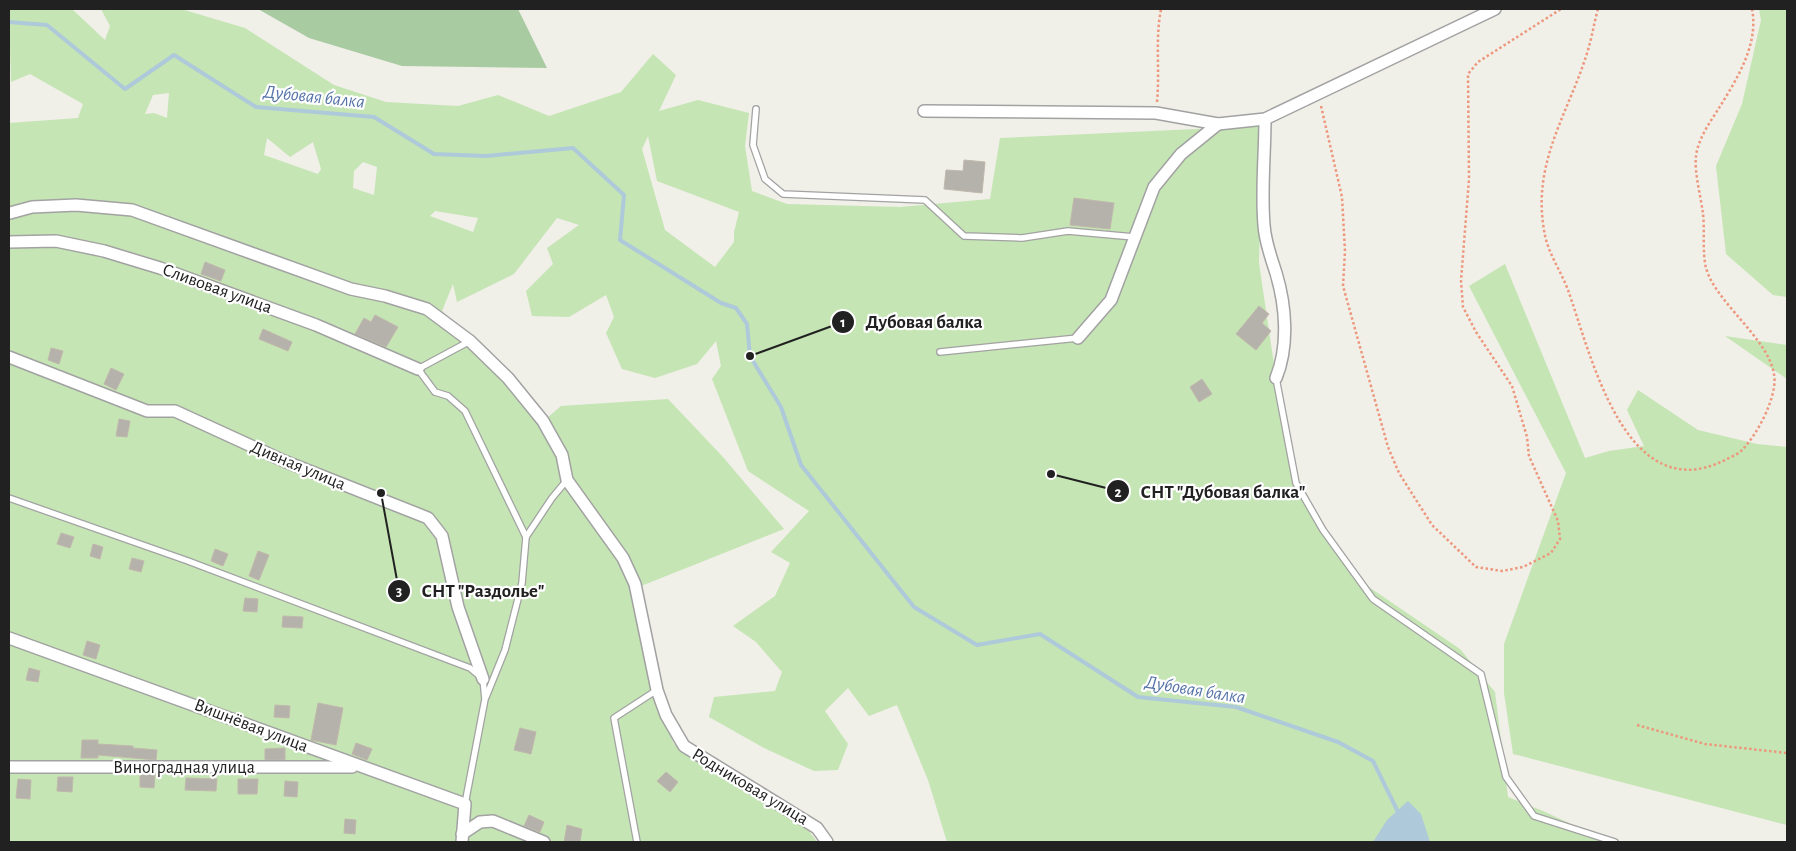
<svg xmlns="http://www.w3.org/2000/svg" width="1796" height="851" viewBox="0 0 1796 851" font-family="'Alegreya Sans',sans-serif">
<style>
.grass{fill:#c5e5b4;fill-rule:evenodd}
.forest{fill:#a8cba1}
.water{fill:#aec9d9}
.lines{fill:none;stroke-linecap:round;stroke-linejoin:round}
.stream{stroke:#aec9d9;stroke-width:4}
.building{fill:#b5b1ab;stroke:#c1b8ac}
.service-casing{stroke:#a2a2a2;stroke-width:8}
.minor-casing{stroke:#a2a2a2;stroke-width:14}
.path{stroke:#ed977d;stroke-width:2.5;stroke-dasharray:2.5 2.5;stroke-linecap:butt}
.service{stroke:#fff;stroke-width:5.5}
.minor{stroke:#fff;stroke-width:11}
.labels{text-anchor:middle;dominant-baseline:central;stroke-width:4.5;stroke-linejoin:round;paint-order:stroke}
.street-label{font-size:18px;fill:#212121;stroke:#fff}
.water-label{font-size:19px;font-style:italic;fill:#5674a8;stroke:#fff}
.leader{fill:none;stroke:#212121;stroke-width:2}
.callout-dot{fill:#212121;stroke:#fff;stroke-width:2}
.mark-label{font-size:15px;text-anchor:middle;font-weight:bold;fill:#fff}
.callout-label{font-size:19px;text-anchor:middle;font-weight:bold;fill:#212121;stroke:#fff;stroke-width:4.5;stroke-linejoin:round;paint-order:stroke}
</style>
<rect width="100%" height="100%" fill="#f0efe8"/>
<g class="grass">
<path d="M 9,9 L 72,9 L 105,40 L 110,26 L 101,9 L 181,9 L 245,28 L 334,85 L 386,102 L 458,106 L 498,95 L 549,116 L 621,92 L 653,54 L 676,75 L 659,111 L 698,100 L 749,113 L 745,146 L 752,191 L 787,204 L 900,207 L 990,199 L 1000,138 L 1262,126 L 1259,263 L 1276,378 L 1299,496 L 1360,581 L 1460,649 L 1495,692 L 1508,797 L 1543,811 L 1610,842 L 947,842 L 928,780 L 897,705 L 869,716 L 848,688 L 825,711 L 848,744 L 838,770 L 814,771 L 764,748 L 709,717 L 714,697 L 775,691 L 782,672 L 756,642 L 733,626 L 775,596 L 790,563 L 771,552 L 809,511 L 748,471 L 712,379 L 721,366 L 716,341 L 697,364 L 655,378 L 622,369 L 606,333 L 614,317 L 606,295 L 569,317 L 532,316 L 526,291 L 553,264 L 547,248 L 579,225 L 557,218 L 514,274 L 457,302 L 453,284 L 442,311 L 513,375 L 547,418 L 561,406 L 668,399 L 723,457 L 784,529 L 631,590 L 650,687 L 674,744 L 809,831 L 817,842 L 9,842 L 9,123 L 78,118 L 83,104 L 30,74 L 11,82 ZM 169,93 L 167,118 L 154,113 L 145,114 L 153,95 ZM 648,136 L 657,181 L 739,212 L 734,232 L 734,242 L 715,267 L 665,230 L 642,149 ZM 267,138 L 290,157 L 313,142 L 321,169 L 318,174 L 264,155 ZM 363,162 L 377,167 L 374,195 L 353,188 L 354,171 ZM 435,211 L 478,218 L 473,232 L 430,216 Z"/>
<path d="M 1759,9 L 1787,9 L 1787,297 L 1773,295 L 1726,254 L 1716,166 L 1742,104 L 1761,20 Z"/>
<path d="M 1505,264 L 1585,458 L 1609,451 L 1644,446 L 1627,410 L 1638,390 L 1698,430 L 1757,444 L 1787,447 L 1787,825 L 1513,754 L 1504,693 L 1504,644 L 1566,473 L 1469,286 Z"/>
<path d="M 1725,336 L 1787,345 L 1787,379 Z"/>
</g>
<path class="forest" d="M 258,9 L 518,9 L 547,68 L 402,66 L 309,38 Z"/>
<path class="water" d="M 1408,801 L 1421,814 L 1430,842 L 1373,842 L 1387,820 Z"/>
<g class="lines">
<path class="stream" d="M 9,22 L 47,25 L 125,89 L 174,55 L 256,107 L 374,117 L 434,154 L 486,156 L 573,148 L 624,195 L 620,240 L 721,303 L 736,308 L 747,324 L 750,356 L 781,407 L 801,465 L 914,607 L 977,645 L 1040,634 L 1138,697 L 1236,707 L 1338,742 L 1373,761 L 1398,812"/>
</g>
<g class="building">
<path d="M 964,160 L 985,162 L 982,193 L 944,189 L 946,170 L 963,171 Z"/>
<path d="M 1074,198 L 1114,203 L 1110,229 L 1070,225 Z"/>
<path d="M 205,262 L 225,270 L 221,281 L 201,274 Z"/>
<path d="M 1259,306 L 1269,314 L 1262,323 L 1271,331 L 1256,350 L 1236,334 Z"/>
<path d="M 375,315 L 398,327 L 386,347 L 355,334 L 364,318 L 371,322 Z"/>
<path d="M 263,329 L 292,342 L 288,351 L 259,339 Z"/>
<path d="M 51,348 L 63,351 L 59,364 L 48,360 Z"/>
<path d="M 111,368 L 124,374 L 116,390 L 104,384 Z"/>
<path d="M 1202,379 L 1212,394 L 1199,402 L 1190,387 Z"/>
<path d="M 119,419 L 130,421 L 127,437 L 116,436 Z"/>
<path d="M 61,533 L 74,537 L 70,548 L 57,544 Z"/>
<path d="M 93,544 L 103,547 L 100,559 L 90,556 Z"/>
<path d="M 215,549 L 228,554 L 223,566 L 211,561 Z"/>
<path d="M 258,551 L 269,555 L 259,580 L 249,576 Z"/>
<path d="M 132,558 L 144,561 L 141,572 L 129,569 Z"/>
<path d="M 245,598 L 258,599 L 257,612 L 243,611 Z"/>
<path d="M 283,616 L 303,617 L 302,628 L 282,627 Z"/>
<path d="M 87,641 L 100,645 L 96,659 L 83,655 Z"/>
<path d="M 29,668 L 40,671 L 38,682 L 26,680 Z"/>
<path d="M 318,703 L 343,708 L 336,745 L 311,740 Z"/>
<path d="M 275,705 L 290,706 L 289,718 L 274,717 Z"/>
<path d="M 520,728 L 536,732 L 531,754 L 514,750 Z"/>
<path d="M 82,740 L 98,740 L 98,744 L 133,746 L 133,748 L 157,750 L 156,760 L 98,755 L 98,758 L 81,758 Z"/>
<path d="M 356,743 L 372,749 L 367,760 L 352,754 Z"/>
<path d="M 285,748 L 285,760 L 265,760 L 265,749 Z"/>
<path d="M 666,772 L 678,782 L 670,792 L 657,781 Z"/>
<path d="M 140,774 L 155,774 L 154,788 L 140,787 Z"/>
<path d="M 58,777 L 73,777 L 72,792 L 57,791 Z"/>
<path d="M 186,778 L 217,779 L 216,791 L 185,790 Z"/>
<path d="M 18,779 L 31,780 L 30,799 L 16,798 Z"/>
<path d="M 238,779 L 258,779 L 257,794 L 238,794 Z"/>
<path d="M 285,781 L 298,782 L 297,797 L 284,796 Z"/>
<path d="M 529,815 L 544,822 L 540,832 L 524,826 Z"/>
<path d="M 345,819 L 356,820 L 355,834 L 344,833 Z"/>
<path d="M 567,825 L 582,829 L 580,842 L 564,842 Z"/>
</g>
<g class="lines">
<defs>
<g id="service">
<path d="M 756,109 L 753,145 L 765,179 L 783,194 L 925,200 L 964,236 L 1022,238 L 1068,231 L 1134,237"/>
<path d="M 470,341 L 418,369 L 435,392 L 448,396 L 465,411 L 526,537 L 522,583 L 505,650 L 486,697"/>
<path d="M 940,352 L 1078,338"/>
<path d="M 1276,378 L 1296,483 L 1323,530 L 1373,599 L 1481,674 L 1506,777 L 1534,816 L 1615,842"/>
<path d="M 9,498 L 188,561 L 470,668 L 483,679 L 485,699 L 465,804"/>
<path d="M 526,537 L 552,498 L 567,480"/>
<path d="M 637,842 L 614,718 L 657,690"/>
</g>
<g id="minor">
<path d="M 924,111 L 1156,113 L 1218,124 L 1265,119 L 1495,9"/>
<path d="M 1265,119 C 1265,154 1261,190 1264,225 C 1265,242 1271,257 1276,273 C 1286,306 1289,346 1276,378"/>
<path d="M 10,213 L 32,207 L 76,205 L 132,210 L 351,289 L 385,296 L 427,309 L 470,341 L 508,378 L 543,421 L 562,455 L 567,480 L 623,558 L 635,584 L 657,690 L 666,715 L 684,746 L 817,828 L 827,842"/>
<path d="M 9,242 L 56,241 L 104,251 L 160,268 L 316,325 L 418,369"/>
<path d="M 1078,338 L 1111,300 L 1154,187 L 1181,154 L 1218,124"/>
<path d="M 9,357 L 147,411 L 175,411 L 284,461 L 428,518 L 442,536 L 458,607 L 483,679"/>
<path d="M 9,638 L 465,804 L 462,842"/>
<path d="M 9,767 L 352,767"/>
<path d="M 462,834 L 480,822 L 493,821 L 544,842"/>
</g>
</defs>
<use href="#service" class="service-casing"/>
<use href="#minor" class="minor-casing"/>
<g class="path">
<path d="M 1598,9 C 1594,23 1592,37 1588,50 C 1569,113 1532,161 1544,230 C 1547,252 1560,269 1568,290 C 1591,354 1625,510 1725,460 C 1731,457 1739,454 1743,449 C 1757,434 1771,407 1774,387 C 1781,346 1717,307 1706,268 C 1702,251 1705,231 1703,214 C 1701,197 1694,172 1696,156 C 1698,139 1710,122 1719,108 C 1737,79 1759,44 1752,9"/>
<path d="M 1157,102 C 1160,70 1155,40 1161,9"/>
<path d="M 1321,106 L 1342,197 L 1345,251 L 1343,286 L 1388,447 L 1399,473 L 1432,525 L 1476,567 L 1502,571 L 1523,567 L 1551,553 L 1560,539 L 1558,521 L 1529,456 L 1527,437 L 1512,386 L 1476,332 L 1463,307 L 1461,281 L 1469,179 L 1468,74 L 1478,62 L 1561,9"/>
<path d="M 1637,725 L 1705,744 L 1787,753"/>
</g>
<use href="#service" class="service"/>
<use href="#minor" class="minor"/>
</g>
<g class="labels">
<g class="street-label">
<text transform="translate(217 289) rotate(20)">Сливовая улица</text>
<text transform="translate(298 466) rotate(23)">Дивная улица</text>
<text transform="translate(251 726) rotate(21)">Вишнёвая улица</text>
<text x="184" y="768">Виноградная улица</text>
<text transform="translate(750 787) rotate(31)">Родниковая улица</text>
</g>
<g class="water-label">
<text transform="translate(314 97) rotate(6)">Дубовая балка</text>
<text transform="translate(1195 690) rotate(9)">Дубовая балка</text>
</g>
</g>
<path class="leader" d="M750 356L843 322M1051 474L1118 491M381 493L399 591"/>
<g class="callout-dot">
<circle cx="750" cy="356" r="5"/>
<circle cx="1051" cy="474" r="5"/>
<circle cx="381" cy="493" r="5"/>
<circle cx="843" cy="322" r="12"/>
<circle cx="1118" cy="491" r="12"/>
<circle cx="399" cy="591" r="12"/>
</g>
<g class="mark-label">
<text x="843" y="327">1</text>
<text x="1118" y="497">2</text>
<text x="399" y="596">3</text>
</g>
<g class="callout-label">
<text x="924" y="328">Дубовая балка</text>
<text x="1223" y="498">СНТ "Дубовая балка"</text>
<text x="483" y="597">СНТ "Раздолье"</text>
</g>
<rect width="1796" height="851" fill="none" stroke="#212121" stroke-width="20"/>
</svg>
